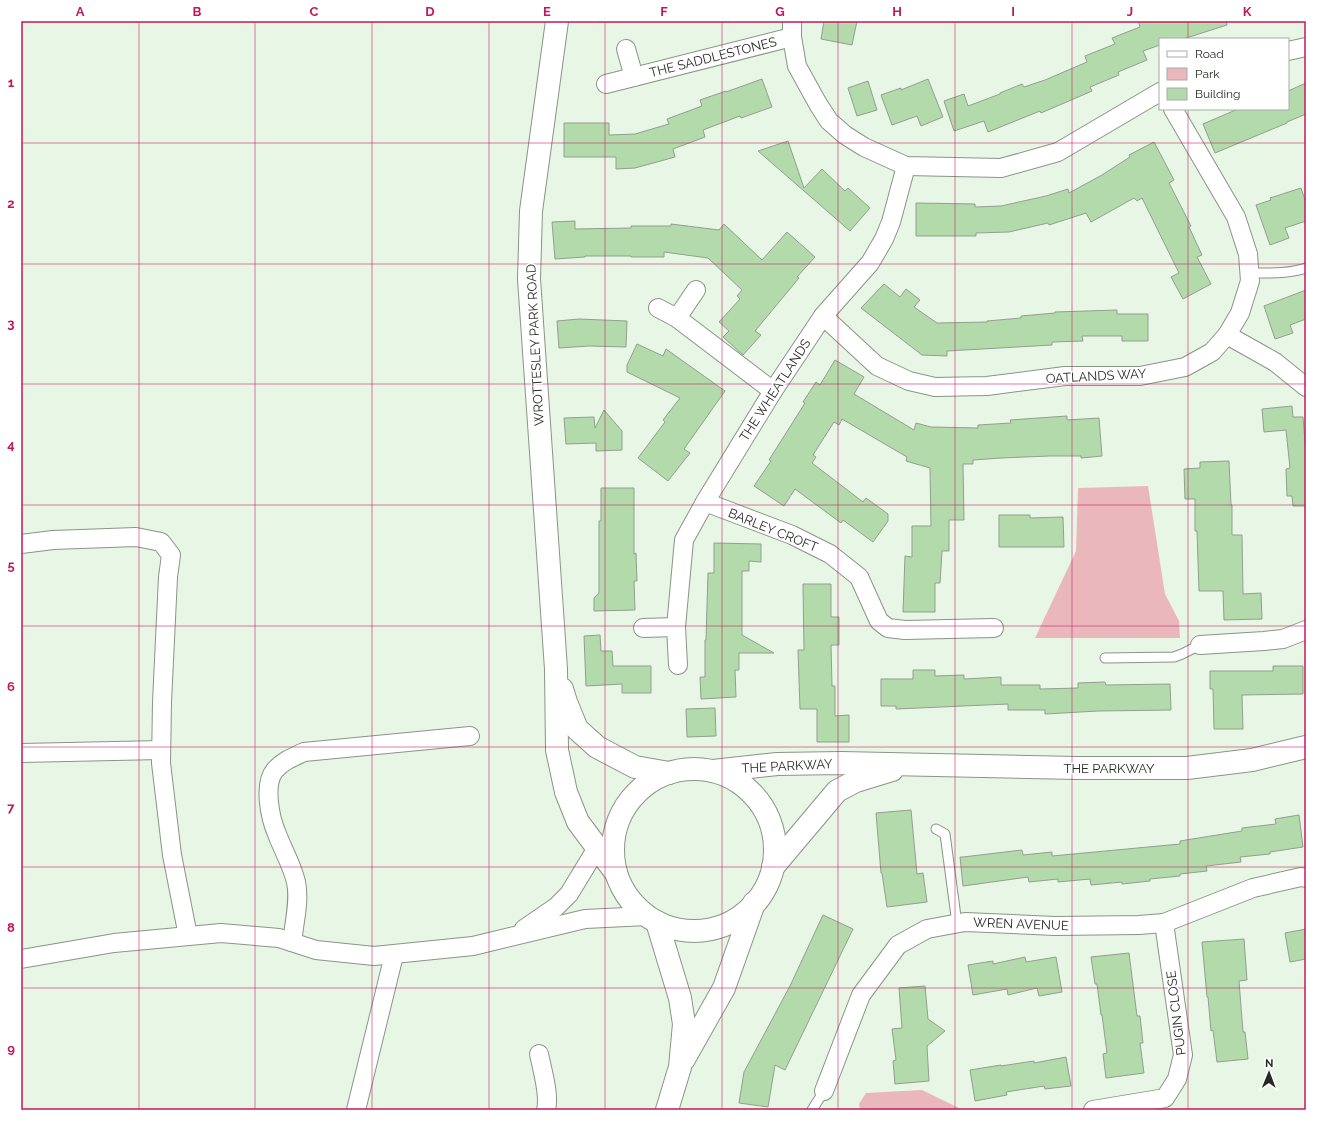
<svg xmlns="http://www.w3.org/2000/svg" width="1327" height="1131" viewBox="0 0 1327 1131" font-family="Raleway,sans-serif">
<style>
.green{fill:#eab8bc}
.building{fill:#b3daaa;stroke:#929f8f}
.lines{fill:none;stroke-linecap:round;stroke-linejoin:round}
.service-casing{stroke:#899586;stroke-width:11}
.minor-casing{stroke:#899586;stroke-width:20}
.tertiary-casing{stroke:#899586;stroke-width:24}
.service{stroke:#fff;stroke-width:9}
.minor{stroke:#fff;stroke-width:18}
.tertiary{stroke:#fff;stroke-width:22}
.grid{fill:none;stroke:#c2185b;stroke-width:1;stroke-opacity:0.55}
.labels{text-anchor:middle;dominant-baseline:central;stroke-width:3;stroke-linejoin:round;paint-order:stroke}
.street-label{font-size:13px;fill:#262b25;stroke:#fff}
.neatline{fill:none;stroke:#c2185b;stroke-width:1.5}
.grid-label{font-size:13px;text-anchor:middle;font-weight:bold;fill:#c2185b}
</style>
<rect width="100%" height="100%" fill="#e8f6e5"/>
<g class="green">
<path d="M 1148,486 L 1165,594 L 1179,621 L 1180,638 L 1035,638 L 1076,551 L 1078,488 Z"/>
<path d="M 922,1090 L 963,1110 L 860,1110 L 859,1104 L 866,1093 Z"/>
</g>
<g class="building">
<path d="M 824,21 L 857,21 L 852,45 L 821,39 Z"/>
<path d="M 1138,21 L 1226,21 L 1227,25 L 1183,39 L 1160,39 L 1160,45 L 1143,51 L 1147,60 L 1118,72 L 1119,75 L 1090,87 L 1092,91 L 1041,113 L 1040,111 L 988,132 L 984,121 L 954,131 L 944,101 L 964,94 L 968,106 L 1000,94 L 1000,93 L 1022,84 L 1024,87 L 1045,80 L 1087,62 L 1085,56 L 1115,44 L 1112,38 L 1140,27 Z"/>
<path d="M 762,79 L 772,107 L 741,118 L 740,116 L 703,130 L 705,137 L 673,149 L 675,157 L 635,168 L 616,169 L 616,157 L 564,157 L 564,123 L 609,123 L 609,135 L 635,134 L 669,124 L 667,119 L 702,106 L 700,100 L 726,91 L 726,92 Z"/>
<path d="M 928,79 L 943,117 L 921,126 L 917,116 L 892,125 L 881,95 L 901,88 L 901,90 Z"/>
<path d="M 868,81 L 877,110 L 857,116 L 848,88 Z"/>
<path d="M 1306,83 L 1306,114 L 1287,122 L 1287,123 L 1215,153 L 1203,124 L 1238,109 L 1288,109 L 1288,91 Z"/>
<path d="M 788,141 L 804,188 L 822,169 L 845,191 L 848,188 L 870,208 L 850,231 L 758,151 Z"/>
<path d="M 1154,142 L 1174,180 L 1169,183 L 1191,226 L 1189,227 L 1202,255 L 1197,257 L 1211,284 L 1183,299 L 1171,277 L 1179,273 L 1142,198 L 1137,201 L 1134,198 L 1091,222 L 1086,213 L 1049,225 L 1048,223 L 1009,232 L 976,233 L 976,236 L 916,236 L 916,203 L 975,204 L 975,207 L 1001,206 L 1046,196 L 1068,189 L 1069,193 L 1102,175 L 1130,157 L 1129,155 Z"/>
<path d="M 1301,188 L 1306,203 L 1306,221 L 1285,228 L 1289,238 L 1270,245 L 1256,205 L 1271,200 L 1270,198 Z"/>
<path d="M 575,221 L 575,229 L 631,228 L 631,226 L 671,226 L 671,224 L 719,230 L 724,224 L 762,260 L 787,232 L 815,257 L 797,277 L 799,278 L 755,331 L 761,335 L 743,355 L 723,337 L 729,331 L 719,322 L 740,299 L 737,296 L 742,290 L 708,258 L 664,252 L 664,257 L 631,257 L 631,256 L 585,256 L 585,257 L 555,259 L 552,222 Z"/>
<path d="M 884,284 L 900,297 L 906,289 L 920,300 L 914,307 L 937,323 L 987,322 L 987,321 L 1021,318 L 1021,316 L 1055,313 L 1055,312 L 1117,310 L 1117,314 L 1148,314 L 1148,341 L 1122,341 L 1122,336 L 1082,336 L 1083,341 L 1052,342 L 1052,345 L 947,351 L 947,356 L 922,355 L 861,308 Z"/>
<path d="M 1306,290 L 1306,319 L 1290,325 L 1293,333 L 1275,339 L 1264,306 Z"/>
<path d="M 579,319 L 627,321 L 626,347 L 589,346 L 559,348 L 557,321 Z"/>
<path d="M 637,344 L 663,356 L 666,349 L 725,391 L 684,449 L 690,453 L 668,481 L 638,458 L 665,422 L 663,420 L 680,398 L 627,372 L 627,365 Z"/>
<path d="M 835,360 L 864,377 L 854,394 L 914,430 L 916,423 L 931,427 L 978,428 L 978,425 L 1011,423 L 1010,420 L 1067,416 L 1067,420 L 1099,418 L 1102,456 L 1081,458 L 1081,456 L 1049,456 L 1001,458 L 973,460 L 973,464 L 963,464 L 964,520 L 949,520 L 949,551 L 942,551 L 940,583 L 935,583 L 935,612 L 903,612 L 905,556 L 912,557 L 912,526 L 931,526 L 930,468 L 906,461 L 907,457 L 842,419 L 839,425 L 834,422 L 813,455 L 816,457 L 812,463 L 863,502 L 866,498 L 888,514 L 888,521 L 873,542 L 843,520 L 841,523 L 795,489 L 784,506 L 754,486 L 771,461 L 769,460 L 805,403 L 803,402 L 816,382 L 820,385 Z"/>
<path d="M 1292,406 L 1293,417 L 1303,417 L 1306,454 L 1306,506 L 1293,506 L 1292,496 L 1287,496 L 1286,469 L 1290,468 L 1286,430 L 1264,432 L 1262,409 Z"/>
<path d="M 604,410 L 622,431 L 622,450 L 596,451 L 596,443 L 566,444 L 564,418 L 594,417 L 595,428 Z"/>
<path d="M 1229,461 L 1231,505 L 1232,505 L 1232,535 L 1242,535 L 1243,594 L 1261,593 L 1262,619 L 1224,620 L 1223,591 L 1199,591 L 1197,531 L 1195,531 L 1195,499 L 1185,499 L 1184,469 L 1200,468 L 1200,462 Z"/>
<path d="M 601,488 L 634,488 L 634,554 L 636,553 L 637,581 L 634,581 L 635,610 L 594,611 L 594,598 L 599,593 L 599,521 L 601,521 Z"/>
<path d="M 999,515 L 1030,515 L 1030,518 L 1063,517 L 1064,547 L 999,547 Z"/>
<path d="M 714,543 L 761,544 L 761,562 L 749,561 L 749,571 L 742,571 L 742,635 L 774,653 L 739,653 L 739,670 L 735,670 L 736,697 L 701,699 L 700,677 L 705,677 L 705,640 L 706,640 L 708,573 L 714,573 Z"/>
<path d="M 803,584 L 831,584 L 831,617 L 839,617 L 839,645 L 831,645 L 832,686 L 835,686 L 835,716 L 849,715 L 849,742 L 817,742 L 817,709 L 800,709 L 798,650 L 804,650 Z"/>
<path d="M 600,635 L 601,651 L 612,651 L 613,666 L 651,666 L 651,693 L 622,693 L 622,684 L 586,686 L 584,636 Z"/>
<path d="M 1273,666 L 1303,666 L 1303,694 L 1242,695 L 1243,729 L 1214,729 L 1213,689 L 1210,689 L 1210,671 L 1273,671 Z"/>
<path d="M 913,670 L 935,670 L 935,676 L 964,675 L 964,679 L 1001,677 L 1001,685 L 1040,685 L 1040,689 L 1078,688 L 1078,683 L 1105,682 L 1106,685 L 1170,684 L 1171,710 L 1098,711 L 1045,714 L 1045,710 L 1008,710 L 1008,704 L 896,709 L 896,706 L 881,706 L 881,679 L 913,679 Z"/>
<path d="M 715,708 L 716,736 L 687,737 L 686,709 Z"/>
<path d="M 911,810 L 917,874 L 923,873 L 927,902 L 887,907 L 882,873 L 881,873 L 876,813 Z"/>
<path d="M 1299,815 L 1303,847 L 1270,852 L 1270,854 L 1240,857 L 1241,862 L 1206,866 L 1207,871 L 1180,874 L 1180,876 L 1150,879 L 1150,881 L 1122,884 L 1122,882 L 1091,885 L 1090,879 L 1058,882 L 1058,879 L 1029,882 L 1028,877 L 963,886 L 960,857 L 963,857 L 1022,850 L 1023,855 L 1052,852 L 1052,856 L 1180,844 L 1180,841 L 1242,831 L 1242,828 L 1276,824 L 1275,819 Z"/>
<path d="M 823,915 L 853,929 L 785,1070 L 775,1065 L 768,1107 L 739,1103 L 744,1072 L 790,986 Z"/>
<path d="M 1306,929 L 1306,959 L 1290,962 L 1285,933 Z"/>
<path d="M 1244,939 L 1247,980 L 1239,981 L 1243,1032 L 1245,1032 L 1248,1059 L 1217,1062 L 1213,1030 L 1211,1031 L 1208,997 L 1207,997 L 1202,942 Z"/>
<path d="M 1129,953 L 1137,1016 L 1140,1016 L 1143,1043 L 1140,1043 L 1144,1073 L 1106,1078 L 1103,1054 L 1107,1053 L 1102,1015 L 1101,1015 L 1097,984 L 1095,984 L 1091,957 Z"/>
<path d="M 1025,957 L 1026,962 L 1056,957 L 1062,992 L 1039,996 L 1037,988 L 1008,995 L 1007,989 L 973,995 L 968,965 L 993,961 L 993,964 Z"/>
<path d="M 925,986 L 928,1019 L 945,1031 L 927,1046 L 929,1081 L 895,1084 L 893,1061 L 896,1060 L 892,1029 L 902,1028 L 899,988 Z"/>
<path d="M 1066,1057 L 1071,1086 L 1045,1089 L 1044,1086 L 1006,1092 L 1007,1095 L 975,1101 L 970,1070 L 1001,1065 L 1001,1066 L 1034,1061 L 1034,1063 Z"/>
</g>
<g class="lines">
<defs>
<g id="service">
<path d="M 1249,273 C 1269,273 1288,274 1306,268"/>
<path d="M 1105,658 L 1174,657 L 1182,654 L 1200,645"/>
<path d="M 936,829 L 945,834 L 957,924"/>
<path d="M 812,1110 L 824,1091"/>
</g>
<g id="minor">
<path d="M 792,21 L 792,37 L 797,66 L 818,104 L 829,121 L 845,135 L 864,147 L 906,166 L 1001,168 L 1058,152 L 1160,92"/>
<path d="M 626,49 L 634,77"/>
<path d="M 1288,51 L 1306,47"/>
<path d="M 606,84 L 792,37"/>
<path d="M 658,308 L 677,318 L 773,391"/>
<path d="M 823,316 L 877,366 L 909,381 L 935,387 L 987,386 L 1065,376 L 1140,376 L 1185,367 L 1212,352 L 1227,335 L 1240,313 L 1250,281 L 1248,254 L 1236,217 L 1173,109"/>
<path d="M 677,318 L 696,290"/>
<path d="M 1227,335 L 1275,362 L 1306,387"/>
<path d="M 705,502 L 792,535 L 830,554 L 859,577 L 879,621 L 888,628 L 905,630 L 994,628"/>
<path d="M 21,544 L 53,540 L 136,537 L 161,542 L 171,555 L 168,577 L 162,702 L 161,763 L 172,855 L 188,936"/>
<path d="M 643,628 L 676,627"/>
<path d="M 1200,645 L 1264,641 L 1283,639 L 1306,630"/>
<path d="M 678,665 L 676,627 L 684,540 L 705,502 L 773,391 L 823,316 L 870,263 L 884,239 L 891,222 L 906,166"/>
<path d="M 21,753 L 161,750"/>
<path d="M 524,929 L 556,907 L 569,894 L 597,848"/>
<path d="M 292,942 C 294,924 300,900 296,882 C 292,865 283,850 277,834 C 270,818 263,784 275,770 C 283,761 293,757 304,752 L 470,736"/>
<path d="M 21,959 L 114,943 L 221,933 L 279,938 L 316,950 L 374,956 L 473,946 L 585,919 L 647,916"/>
<path d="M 539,1054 C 542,1069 550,1095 546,1110"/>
<path d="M 824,1091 L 861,995 L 898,945 L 927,929 L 965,922 L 1055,926 L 1139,925 L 1164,923 L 1253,888 L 1301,877 L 1306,878"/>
<path d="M 356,1110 L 394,955"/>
<path d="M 1093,1110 L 1165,1098 L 1177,1079 L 1183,1055 L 1164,923"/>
</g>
<g id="tertiary">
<path d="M 557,21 L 531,211 L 529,279 L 556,669 L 557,750 L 566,792 L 578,822 L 616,873"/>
<path d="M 562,689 L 566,702 L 577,729 L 597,747 L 635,767 L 669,773"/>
<circle cx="694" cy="850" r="81"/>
<path d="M 713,771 L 777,764 L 841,763 L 1077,768 L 1187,768 L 1252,760 L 1306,747"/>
<path d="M 773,867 L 837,791 L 856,781 L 892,770"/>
<path d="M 657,922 L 680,998 L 684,1024 L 680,1067 L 667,1110"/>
<path d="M 684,1059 L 724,988 L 754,903"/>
</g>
</defs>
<use href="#service" class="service-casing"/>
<use href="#minor" class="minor-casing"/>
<use href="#tertiary" class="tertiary-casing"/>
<use href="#service" class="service"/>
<use href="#minor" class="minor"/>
<use href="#tertiary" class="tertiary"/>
</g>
<path class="grid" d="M 139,21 L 139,1110M 255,21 L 255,1110M 372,21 L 372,1110M 489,21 L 489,1110M 605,21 L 605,1110M 722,21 L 722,1110M 838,21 L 838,1110M 955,21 L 955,1110M 1072,21 L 1072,1110M 1188,21 L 1188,39M 1188,109 L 1188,1110M 21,143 L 1306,143M 21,264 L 1306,264M 21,384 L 1306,384M 21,505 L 1306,505M 21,626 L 1306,626M 21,747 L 1306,747M 21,867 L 1306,867M 21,988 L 1306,988"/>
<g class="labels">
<g class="street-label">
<text transform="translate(713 57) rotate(-14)">THE SADDLESTONES</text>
<text transform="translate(535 345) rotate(-93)">WROTTESLEY PARK ROAD</text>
<text transform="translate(1096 376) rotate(-3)">OATLANDS WAY</text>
<text transform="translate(775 390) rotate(-57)">THE WHEATLANDS</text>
<text transform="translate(773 530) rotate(22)">BARLEY CROFT</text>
<text transform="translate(787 766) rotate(-3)">THE PARKWAY</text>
<text x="1109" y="768">THE PARKWAY</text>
<text transform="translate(1021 924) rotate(2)">WREN AVENUE</text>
<text transform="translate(1176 1013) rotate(-97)">PUGIN CLOSE</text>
</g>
</g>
<rect width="1327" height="1131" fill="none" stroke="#ffffff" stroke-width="44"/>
<rect x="1159" y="38" width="130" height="72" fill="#ffffff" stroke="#a8aaa8"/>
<rect x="1167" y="51" width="20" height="6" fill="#ffffff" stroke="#a8aaa8"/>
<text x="1195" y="58" font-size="12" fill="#262b25">Road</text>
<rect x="1167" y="68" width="20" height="12" fill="#eab8bc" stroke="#a8aaa8"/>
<text x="1195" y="78" font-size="12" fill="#262b25">Park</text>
<rect x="1167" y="88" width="20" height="12" fill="#b3daaa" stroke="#a8aaa8"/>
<text x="1195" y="98" font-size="12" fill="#262b25">Building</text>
<g transform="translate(1269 1073) rotate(1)" stroke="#ffffff" stroke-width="3" paint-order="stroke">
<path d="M0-3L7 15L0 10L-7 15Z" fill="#262b25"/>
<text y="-6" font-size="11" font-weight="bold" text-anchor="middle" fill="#262b25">N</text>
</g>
<rect x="22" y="22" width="1283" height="1087" class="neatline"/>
<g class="grid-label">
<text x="80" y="16">A</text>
<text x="197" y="16">B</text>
<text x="314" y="16">C</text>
<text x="430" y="16">D</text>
<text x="547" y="16">E</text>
<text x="664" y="16">F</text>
<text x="780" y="16">G</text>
<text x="897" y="16">H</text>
<text x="1013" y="16">I</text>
<text x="1130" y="16">J</text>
<text x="1247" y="16">K</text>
<text x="11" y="87">1</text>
<text x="11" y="208">2</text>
<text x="11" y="328">3</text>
<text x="11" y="449">4</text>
<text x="11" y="570">5</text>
<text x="11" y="691">6</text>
<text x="11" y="812">7</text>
<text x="11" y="932">8</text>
<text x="11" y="1053">9</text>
</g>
</svg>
